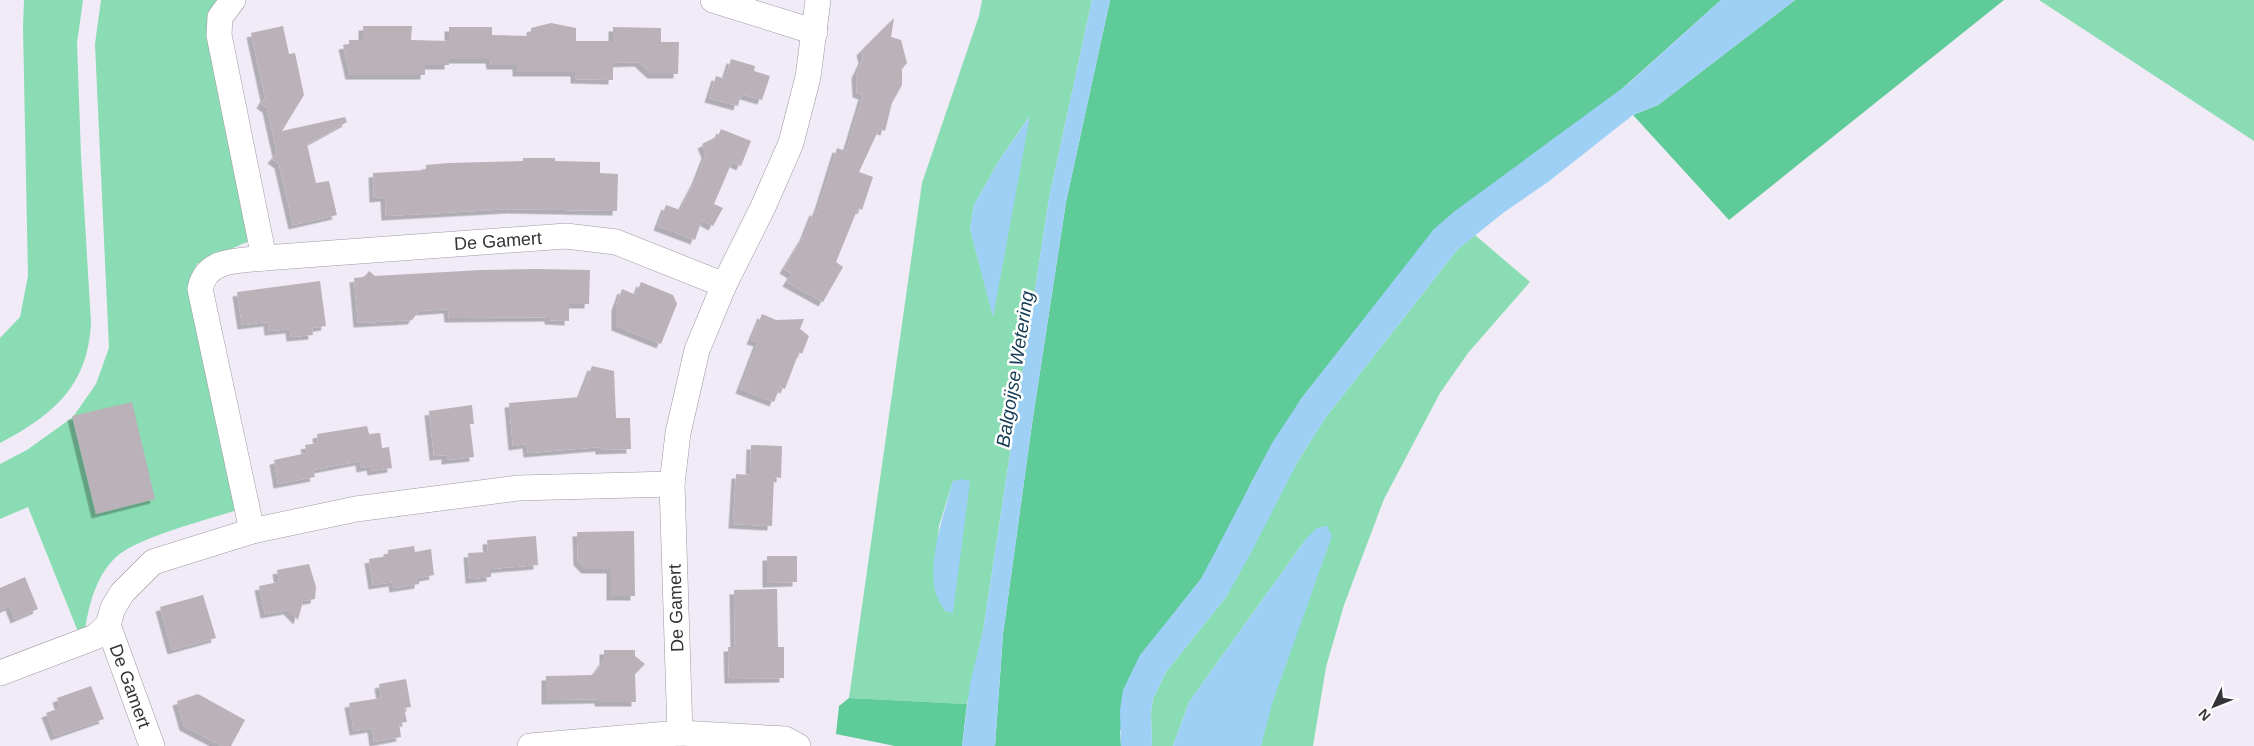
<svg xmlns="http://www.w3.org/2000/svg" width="2254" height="746" viewBox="0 0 2254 746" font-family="Arial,sans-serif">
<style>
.green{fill:#89dcb3;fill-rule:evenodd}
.forest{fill:#5fcb99}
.water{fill:#9ed0f6}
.building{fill:#bbb1b9;filter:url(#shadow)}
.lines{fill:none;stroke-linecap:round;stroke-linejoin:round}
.minor-casing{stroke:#9e99a3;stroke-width:26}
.minor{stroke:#fff;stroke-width:25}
.labels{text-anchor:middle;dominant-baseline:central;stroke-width:5;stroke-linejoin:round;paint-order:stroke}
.street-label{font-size:18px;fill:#353337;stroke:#fff}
.water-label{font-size:19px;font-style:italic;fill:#163c55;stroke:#fff}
</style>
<defs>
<filter id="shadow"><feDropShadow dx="-4.5" dy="4.5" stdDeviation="0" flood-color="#0004"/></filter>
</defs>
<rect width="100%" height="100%" fill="#f0ebf6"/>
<g class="green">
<path d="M 24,0 L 83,0 L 77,43 L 81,156 L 91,323 C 88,386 53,415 0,443 L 0,338 L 20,317 L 28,276 L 23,27 Z"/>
<path d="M 101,0 L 219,0 L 249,241 L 197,264 L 190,281 L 237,510 C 207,520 138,537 116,557 C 96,576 89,604 85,630 L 79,634 L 28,507 L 0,519 L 0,464 L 27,450 L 73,417 L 96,384 L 109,348 L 95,44 Z"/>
<path d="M 982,0 L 1092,0 L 1049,198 L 983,631 L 967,704 L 849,698 L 922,183 L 979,16 ZM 1029,117 L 993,315 L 970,229 L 974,205 L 1000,159 ZM 953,481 L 934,577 L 939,526 Z"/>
<path d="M 2039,0 L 2254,0 L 2254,141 Z"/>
<path d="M 1475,235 L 1530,282 L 1468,353 L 1440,393 L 1384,499 L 1344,605 L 1326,667 L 1313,746 L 1261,746 L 1271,704 L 1300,621 L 1306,539 L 1189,702 L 1173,746 L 1152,746 L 1151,713 L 1153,699 L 1166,672 L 1226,597 L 1299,459 L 1326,417 L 1457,250 Z"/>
</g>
<g class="forest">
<path d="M 1110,0 L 1721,0 L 1361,323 L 1301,399 L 1252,481 L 1225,537 L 1201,579 L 1175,612 L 1120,731 L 1121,746 L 995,746 L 1003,634 L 1032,424 L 1066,202 Z"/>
<path d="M 1795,0 L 2004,0 L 1729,220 L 1633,115 L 1658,105 Z"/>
<path d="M 849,698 L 967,704 L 962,746 L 895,746 L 836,734 L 839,706 Z"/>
</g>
<g class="water">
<path d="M 1092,0 L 1110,0 L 1066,202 L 1032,424 L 1003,634 L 995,746 L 962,746 L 970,684 L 983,631 L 1049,198 Z"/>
<path d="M 1721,0 L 1795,0 L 1658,105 L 1633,115 L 1548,182 L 1503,213 L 1457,250 L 1326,417 L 1299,459 L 1252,551 L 1226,597 L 1166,672 L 1153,699 L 1151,713 L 1152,746 L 1121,746 L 1120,710 L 1123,690 L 1140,655 L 1201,579 L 1272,443 L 1301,399 L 1434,229 L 1455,211 L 1628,84 Z"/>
<path d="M 1030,116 L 993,317 L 970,229 L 974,205 L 1000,159 Z"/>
<path d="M 963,479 L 970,481 L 953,613 L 945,611 C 942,606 938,600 936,594 C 927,560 944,514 953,481 Z"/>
<path d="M 1327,526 L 1332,536 L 1272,704 L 1261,746 L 1173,746 L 1189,702 L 1306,539 L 1317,528 Z"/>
</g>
<g class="building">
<path d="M 894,18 L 891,37 L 901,40 L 907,63 L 902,69 L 902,85 L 892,103 L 885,131 L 879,129 L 859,172 L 873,177 L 862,210 L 858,208 L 836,262 L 843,267 L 823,302 L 787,282 L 792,274 L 784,269 L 804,236 L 814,211 L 817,212 L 837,148 L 846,151 L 863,95 L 857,93 L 856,74 L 863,59 L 861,51 Z"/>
<path d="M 551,23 L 576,28 L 576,41 L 613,41 L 613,27 L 661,28 L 661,42 L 679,42 L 678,74 L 652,74 L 639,62 L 613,63 L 613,80 L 575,79 L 575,72 L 517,72 L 517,65 L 491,65 L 490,59 L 449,59 L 449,65 L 425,65 L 425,75 L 350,75 L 343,45 L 349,44 L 349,40 L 363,40 L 363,26 L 412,26 L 411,40 L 449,41 L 449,27 L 492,27 L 492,35 L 531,36 L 531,28 Z"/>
<path d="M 283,26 L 289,54 L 295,53 L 304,95 L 282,131 L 345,117 L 347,122 L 307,144 L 316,183 L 329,181 L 337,215 L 293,225 L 279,164 L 272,159 L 277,153 L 267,108 L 261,104 L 265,97 L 251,33 Z"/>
<path d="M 731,59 L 755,66 L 754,71 L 770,76 L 762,100 L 741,94 L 738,106 L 709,98 L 716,76 L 725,79 Z"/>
<path d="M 721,129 L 751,141 L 741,166 L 732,162 L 714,204 L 723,208 L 713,226 L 702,220 L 695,240 L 658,226 L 666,205 L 680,210 L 696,180 L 706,154 L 702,144 L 718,136 Z"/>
<path d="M 523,158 L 555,158 L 555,161 L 600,162 L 600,173 L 618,174 L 617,211 L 511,209 L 386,216 L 385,197 L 374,198 L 373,173 L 426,170 L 426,165 L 448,163 L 523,161 Z"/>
<path d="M 537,269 L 590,270 L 589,304 L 569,304 L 569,321 L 549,320 L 549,317 L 449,318 L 448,309 L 419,311 L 412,320 L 358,323 L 354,278 L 364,277 L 369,271 L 375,276 L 481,270 Z"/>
<path d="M 320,281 L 326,326 L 312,328 L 313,335 L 291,337 L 290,329 L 269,331 L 268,322 L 242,325 L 237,292 Z"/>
<path d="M 641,282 L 673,295 L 677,304 L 661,344 L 616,326 L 616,306 L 622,289 L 636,295 Z"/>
<path d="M 762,314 L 776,320 L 804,319 L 800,329 L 809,336 L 802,354 L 799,352 L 785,389 L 780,387 L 774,402 L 740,389 L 758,342 L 751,340 Z"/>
<path d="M 592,366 L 614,371 L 616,418 L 630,418 L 631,449 L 600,450 L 600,447 L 528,453 L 527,444 L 513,446 L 509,403 L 580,397 Z"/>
<path d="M 132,402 L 155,499 L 96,514 L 72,416 Z"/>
<path d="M 472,405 L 474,424 L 470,424 L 474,457 L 446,460 L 446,455 L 434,456 L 429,411 Z"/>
<path d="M 367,426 L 369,434 L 380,433 L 382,448 L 389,447 L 392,468 L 372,471 L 371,466 L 361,468 L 360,461 L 313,470 L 315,477 L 278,484 L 274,460 L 307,453 L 305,445 L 318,443 L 317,434 Z"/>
<path d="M 751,445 L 782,446 L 781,478 L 774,477 L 772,526 L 733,524 L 736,474 L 750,475 Z"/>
<path d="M 634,531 L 635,596 L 611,596 L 611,569 L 586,569 L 578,561 L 577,532 Z"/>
<path d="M 536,536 L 538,565 L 491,569 L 491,577 L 470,579 L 468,553 L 488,552 L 487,540 Z"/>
<path d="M 414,546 L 415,552 L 431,549 L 434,575 L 419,578 L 419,584 L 394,588 L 393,582 L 373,585 L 369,559 L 388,556 L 388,550 Z"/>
<path d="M 767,556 L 797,556 L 797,582 L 767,583 Z"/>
<path d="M 309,564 L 316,587 L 315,599 L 303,601 L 298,620 L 288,610 L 265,614 L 259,586 L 279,582 L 277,570 Z"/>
<path d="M 25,577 L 38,609 L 15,619 L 10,606 L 0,610 L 0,588 Z"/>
<path d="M 777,589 L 778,647 L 784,647 L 784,678 L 729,679 L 728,647 L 735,647 L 734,590 Z"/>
<path d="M 203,595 L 216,638 L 172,650 L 160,607 Z"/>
<path d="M 604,650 L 635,650 L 635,656 L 645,664 L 635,674 L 636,702 L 599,702 L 599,699 L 546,700 L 546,676 L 593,675 L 604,660 Z"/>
<path d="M 406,679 L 411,707 L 404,708 L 407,722 L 399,723 L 401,737 L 374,742 L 372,728 L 354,731 L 349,703 L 381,698 L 379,684 Z"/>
<path d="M 91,686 L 104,719 L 55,736 L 46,713 L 60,708 L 57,698 Z"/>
<path d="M 198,694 L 245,720 L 231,746 L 222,746 L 184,726 L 177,701 Z"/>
</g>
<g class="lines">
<defs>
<g id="minor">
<path d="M 233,0 L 220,17 L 219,35 L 264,258"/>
<path d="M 713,0 L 815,32"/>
<path d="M 252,531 L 200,289 C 206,258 239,261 264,258 L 566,236 L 616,242 L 724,285"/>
<path d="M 108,625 L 152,746"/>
<path d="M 0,673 L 95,637 L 108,625 L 113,608 L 122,593 L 153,562 L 252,531 L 356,509 L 518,488 L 672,484"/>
<path d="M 680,733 L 672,484 L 678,433 L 697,350 L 724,285 L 763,207 L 791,143 L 808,77 L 818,0"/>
<path d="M 530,746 L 680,733 L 785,739 L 798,746"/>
</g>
</defs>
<use href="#minor" class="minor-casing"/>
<use href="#minor" class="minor"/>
</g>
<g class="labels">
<g class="street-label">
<text transform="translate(498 241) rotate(-4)">De Gamert</text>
<text transform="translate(676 608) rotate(-92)">De Gamert</text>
<text transform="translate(130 686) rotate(70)">De Gamert</text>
</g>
<g class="water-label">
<text transform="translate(1015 369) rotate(-81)">Balgoijse Wetering</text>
</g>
</g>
<g transform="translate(2214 706) rotate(227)" stroke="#ffffff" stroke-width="4" paint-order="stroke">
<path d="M0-4L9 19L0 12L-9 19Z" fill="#353337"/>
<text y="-8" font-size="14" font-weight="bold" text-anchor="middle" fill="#353337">N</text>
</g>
</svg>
